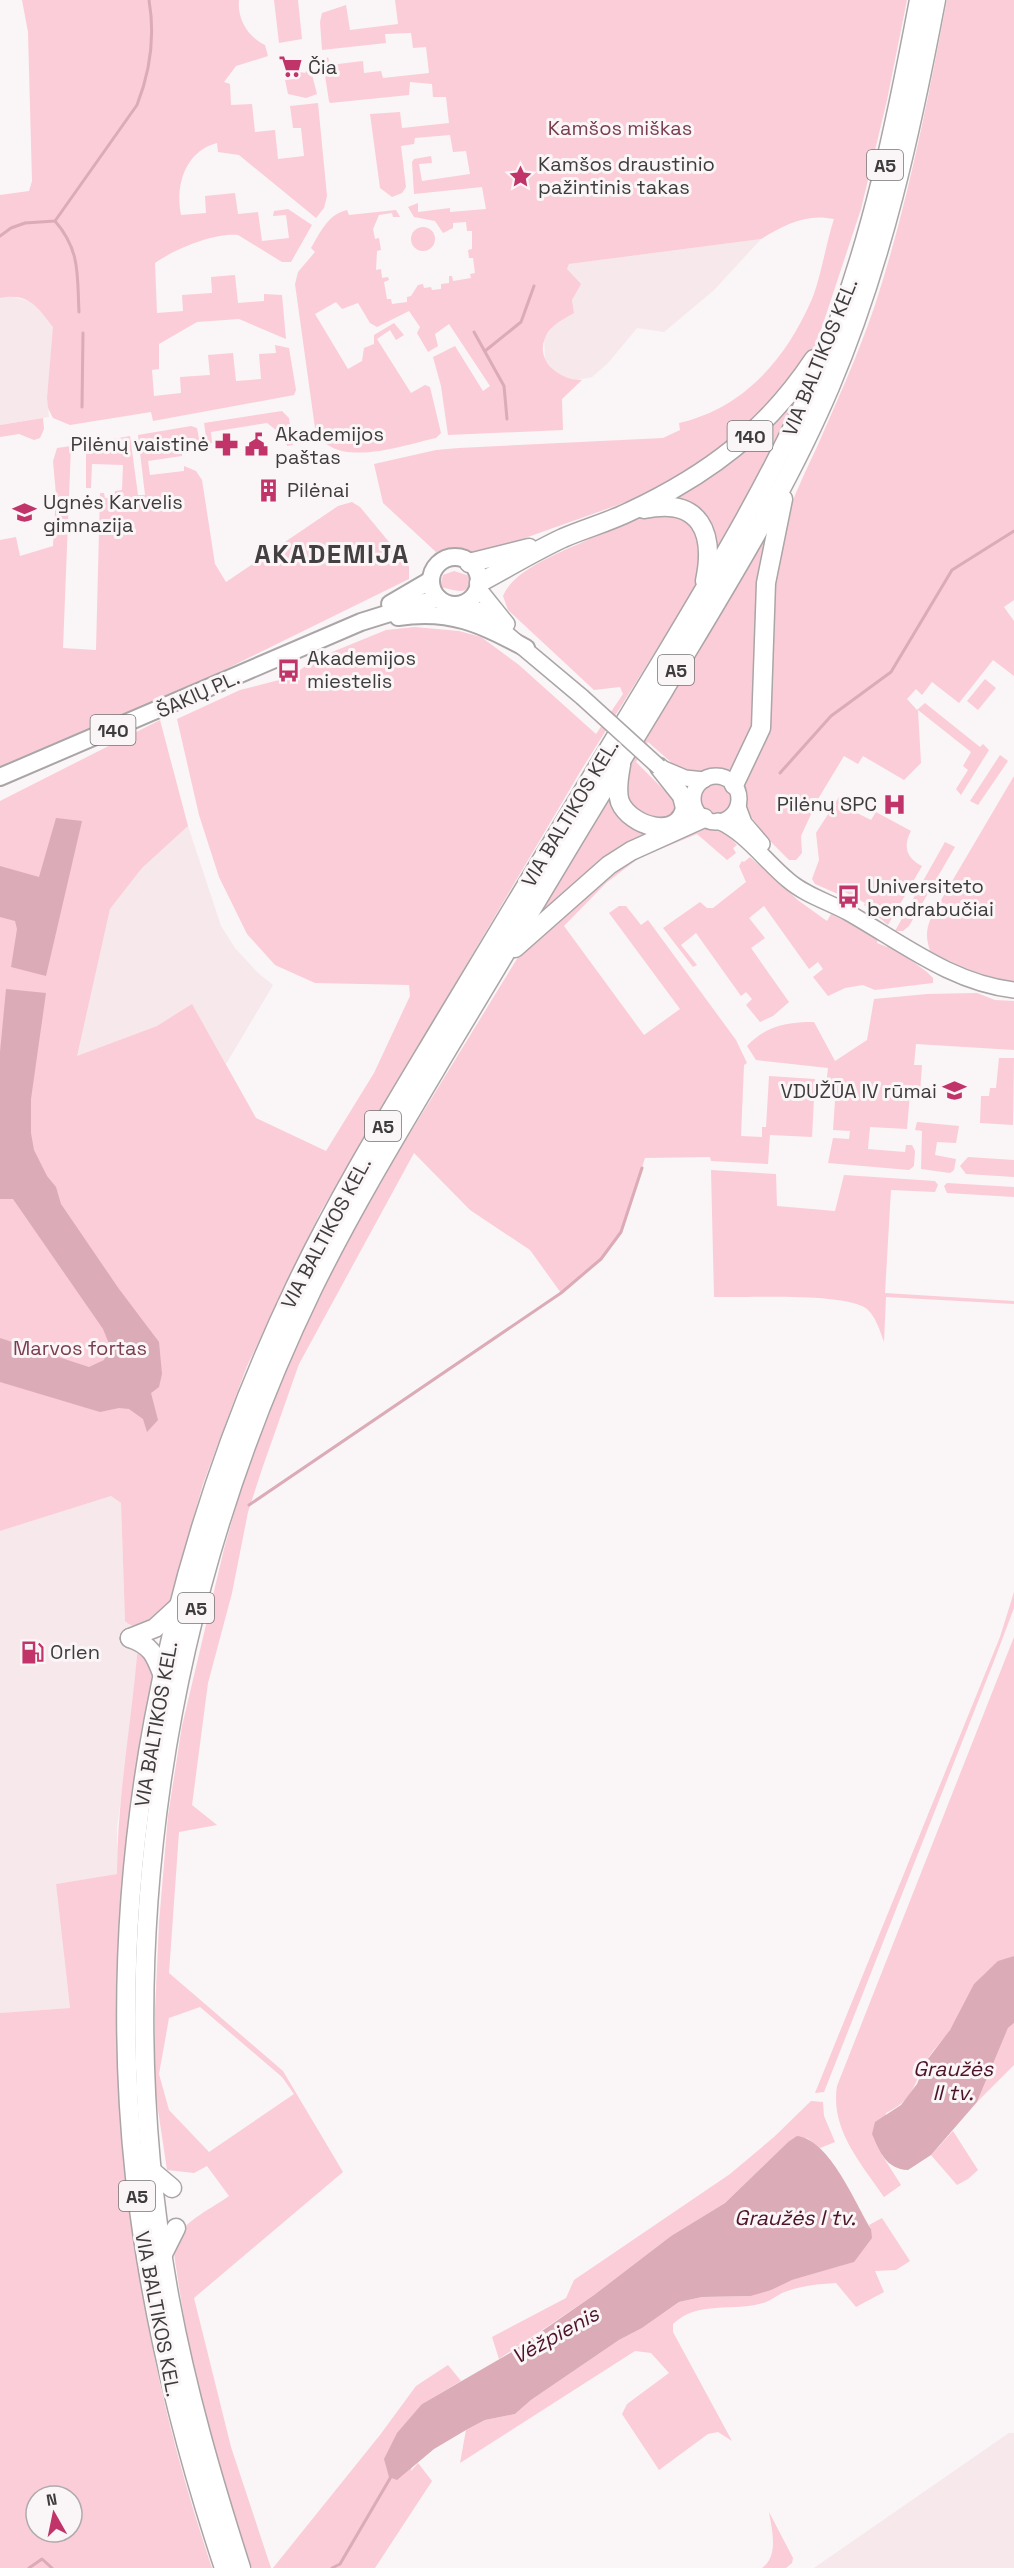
<svg xmlns="http://www.w3.org/2000/svg" width="1014" height="2568" viewBox="0 0 1014 2568" font-family="'Space Grotesk',sans-serif">
<style>
.built{fill:#f6e8eb}
.green{fill:#fbcdd8;fill-rule:evenodd}
.water{fill:#dbabb7}
.lines{fill:none;stroke-linecap:round;stroke-linejoin:round}
.stream{stroke:#dbabb7;stroke-width:3}
.secondary-casing{stroke:#aaa5a6;stroke-width:18}
.primary-casing{stroke:#aaa5a6;stroke-width:20}
.trunk-casing{stroke:#aaa5a6;stroke-width:21}
.secondary{stroke:#fff;stroke-width:15}
.primary{stroke:#fff;stroke-width:16}
.trunk{stroke:#fff;stroke-width:18}
.secondary-bridge-casing{stroke:#aaa5a6;stroke-width:18;stroke-linecap:butt}
.secondary-bridge{stroke:#fff;stroke-width:15}
.labels{text-anchor:middle;dominant-baseline:central;stroke-width:6;stroke-linejoin:round;paint-order:stroke}
.shield{fill:#faf5f6;stroke:#767474;stroke-width:1.5}
.shield-label{font-size:18px;font-weight:bold;fill:#3e3c3c}
.poi-label{font-size:20px;fill:#3e3c3c;stroke:#faf5f6;text-anchor:start}
.park-label{font-size:20px;fill:#7b3d50;stroke:#faf5f6}
.street-label{font-size:20px;fill:#3e3c3c;stroke:#faf5f6}
.water-label{font-size:21px;font-style:italic;fill:#4d1429;stroke:#faf5f6}
.district-label{font-size:26px;font-weight:bold;letter-spacing:1.5px;fill:#444041;stroke:#faf5f6}
</style>
<rect width="100%" height="100%" fill="#faf5f6"/>
<g class="built">
<path d="M 761,239 L 714,290 L 664,332 L 637,328 L 608,363 L 592,377 L 572,381 L 556,374 L 545,359 L 544,339 L 553,326 L 574,313 L 572,300 L 575,292 L 567,269 L 569,264 Z"/>
<path d="M 9,296 L 34,302 L 54,327 L 47,398 L 49,417 L 0,425 L 0,298 Z"/>
<path d="M 188,826 L 221,926 L 235,948 L 258,973 L 273,985 L 226,1064 L 192,1005 L 157,1026 L 76,1057 L 110,909 L 142,868 Z"/>
<path d="M 111,1496 L 121,1503 L 125,1621 L 139,1627 L 133,1712 L 117,1827 L 117,1874 L 56,1884 L 70,2008 L 0,2013 L 0,1531 Z"/>
<path d="M 1009,2433 L 1014,2433 L 1014,2568 L 814,2568 Z"/>
</g>
<g class="green">
<path d="M 22,0 L 239,0 C 237,19 248,37 265,45 L 268,56 L 236,66 L 224,82 L 230,84 L 231,105 L 252,104 L 255,132 L 275,130 L 278,159 L 304,156 L 301,128 L 293,128 L 290,106 L 318,103 L 327,196 L 324,208 L 316,218 L 239,155 L 218,152 L 217,143 C 185,151 175,186 181,215 L 206,213 L 205,196 L 235,193 L 238,214 L 258,212 L 262,241 L 289,238 L 286,215 L 273,216 L 274,211 L 288,209 L 312,225 L 291,262 L 282,262 L 238,235 C 213,233 175,249 155,263 L 157,313 L 183,311 L 182,295 L 212,293 L 211,277 L 235,275 L 238,303 L 264,301 L 264,294 L 282,295 L 286,339 L 239,319 L 197,322 L 159,344 L 159,369 L 152,370 L 154,396 L 181,393 L 180,377 L 210,375 L 208,355 L 233,353 L 236,381 L 261,379 L 259,354 L 276,353 L 275,345 L 289,348 L 296,390 L 294,395 L 153,421 L 151,412 L 70,425 L 53,418 L 48,408 L 47,398 L 53,327 C 38,307 28,292 0,298 L 0,195 L 29,191 L 32,181 L 28,32 Z"/>
<path d="M 274,0 L 298,0 L 302,39 L 279,43 Z"/>
<path d="M 395,0 L 907,0 L 887,100 L 861,209 L 816,345 L 800,372 L 738,440 L 646,495 L 480,554 L 452,550 L 436,552 L 383,503 L 374,464 L 436,450 L 459,448 L 663,438 L 680,430 L 679,423 C 744,408 786,359 812,299 C 821,277 826,243 834,219 C 806,213 784,225 761,239 L 569,264 L 567,269 L 581,284 L 572,300 L 574,313 C 563,320 550,325 545,338 C 535,362 561,381 582,380 L 562,399 L 563,430 L 448,435 L 441,386 L 433,357 L 455,346 L 483,391 L 490,386 L 449,324 L 435,334 L 438,346 L 428,352 L 417,333 L 420,327 L 409,311 L 377,327 L 370,323 L 358,303 L 342,309 L 336,302 L 315,314 L 348,369 L 362,361 L 364,348 L 374,344 L 374,335 L 394,323 L 404,335 L 396,340 L 390,330 L 377,339 L 411,393 L 425,385 L 430,387 L 441,433 L 436,438 C 403,445 331,472 315,428 L 295,284 L 298,272 L 315,252 L 311,248 C 320,233 328,214 347,210 L 349,215 L 396,210 L 400,217 L 393,217 L 392,213 L 379,215 L 373,229 L 375,239 L 379,238 L 381,250 L 377,251 L 376,270 L 381,269 L 382,278 L 388,277 L 389,280 L 384,282 L 387,299 L 391,299 L 392,304 L 407,302 L 407,297 L 411,296 L 418,285 L 423,284 L 424,288 L 431,287 L 432,290 L 441,289 L 441,284 L 449,283 L 449,276 L 452,276 L 453,281 L 471,278 L 470,274 L 475,273 L 473,258 L 469,258 L 468,250 L 472,249 L 472,231 L 467,231 L 466,222 L 453,223 L 453,228 L 443,233 L 435,221 L 414,217 L 408,207 L 418,203 L 418,212 L 450,208 L 450,212 L 486,209 L 482,187 L 414,194 L 412,162 L 414,159 L 431,156 L 432,163 L 419,164 L 422,181 L 470,174 L 466,151 L 453,152 L 450,135 L 415,138 L 414,144 L 401,146 L 406,187 L 402,193 L 392,197 L 380,188 L 370,114 L 400,112 L 402,128 L 449,123 L 446,97 L 433,97 L 432,84 L 410,82 L 409,95 L 330,103 L 329,101 L 323,63 L 328,57 L 330,65 L 363,61 L 364,73 L 381,71 L 383,78 L 429,73 L 426,47 L 413,48 L 411,33 L 385,34 L 386,43 L 322,50 L 320,22 L 322,13 L 346,5 L 350,30 L 398,24 Z"/>
<path d="M 947,0 L 1014,0 L 1014,600 L 1004,607 L 1014,621 L 1014,676 L 993,660 L 959,703 L 932,682 L 922,695 L 916,689 L 907,699 L 917,710 L 925,703 L 980,747 L 983,744 L 989,750 L 961,795 L 956,789 L 968,770 L 963,766 L 971,752 L 918,710 L 921,763 L 904,780 L 863,756 L 858,764 L 844,756 L 818,799 L 801,836 L 802,853 L 796,860 L 789,860 L 769,840 L 745,809 L 742,778 L 764,740 L 770,720 C 771,659 768,595 782,535 C 789,504 804,475 817,447 C 837,401 858,355 874,308 C 907,208 927,104 947,0 Z"/>
<path d="M 310,67 L 317,94 L 306,98 L 288,94 L 285,80 L 295,79 L 294,71 L 305,73 Z"/>
<circle cx="423" cy="239" r="12"/>
<path d="M 803,389 L 774,450 L 716,554 L 580,772 L 321,1211 L 247,1366 L 203,1484 L 168,1607 C 158,1619 140,1635 125,1621 L 121,1503 L 111,1496 L 0,1531 L 0,801 L 160,720 L 188,826 L 142,868 L 110,909 L 77,1056 L 157,1026 L 192,1004 L 256,1118 L 326,1151 L 374,1073 L 410,996 L 409,985 L 315,983 L 275,965 L 247,934 L 219,877 L 199,815 L 177,719 L 240,690 L 279,680 L 300,670 L 315,659 L 386,630 L 415,627 L 459,631 L 481,637 L 519,665 L 596,734 L 623,694 L 620,687 L 594,690 L 508,610 L 503,596 C 513,570 561,552 585,541 C 664,502 733,441 803,389 Z"/>
<path d="M 282,411 L 289,418 L 293,445 L 287,446 L 285,437 L 267,423 L 211,432 L 212,443 L 207,444 L 204,423 Z"/>
<path d="M 43,418 L 44,429 L 40,438 L 34,440 L 19,434 L 0,437 L 0,425 Z"/>
<path d="M 191,426 L 197,428 L 200,444 L 182,447 L 182,456 L 148,461 L 150,475 L 184,471 L 184,466 L 196,471 L 202,480 L 215,564 L 226,582 L 338,506 L 352,502 L 360,507 L 409,566 L 409,579 L 157,703 L 0,767 L 0,540 L 16,537 L 20,556 L 53,546 L 56,495 L 53,461 L 57,448 L 71,446 L 63,648 L 96,650 L 100,493 L 104,493 L 105,498 L 114,498 L 115,491 L 122,490 L 123,465 L 92,464 L 91,488 L 86,488 L 86,444 L 130,436 L 138,495 L 145,495 L 138,435 Z"/>
<path d="M 769,531 L 755,727 L 734,765 L 728,771 L 690,775 L 680,770 L 648,742 L 636,762 L 675,801 L 679,815 L 656,822 L 626,803 L 625,777 L 632,759 Z"/>
<path d="M 454,571 L 470,576 C 472,599 453,589 440,587 L 443,575 Z"/>
<path d="M 985,679 L 996,688 L 978,710 L 967,701 Z"/>
<path d="M 1000,755 L 1008,761 L 978,805 L 970,801 Z"/>
<path d="M 1014,776 L 1014,982 C 980,975 960,967 930,951 C 925,935 926,927 934,912 Z"/>
<circle cx="717" cy="799" r="16"/>
<path d="M 613,792 L 662,833 L 538,918 Z"/>
<path d="M 839,797 L 857,808 L 855,812 L 871,820 L 876,812 L 911,831 C 903,846 906,858 922,866 L 888,925 L 864,905 L 865,903 L 841,890 L 838,894 L 815,884 L 812,879 L 819,860 L 816,833 Z"/>
<path d="M 703,828 L 725,832 L 737,845 L 733,848 L 736,853 L 727,860 L 697,834 L 639,858 L 606,883 L 564,926 L 644,1035 L 680,1009 L 609,913 L 619,906 L 626,906 L 641,925 L 648,920 L 736,1040 L 747,1063 L 744,1065 L 741,1136 L 762,1137 L 762,1127 L 766,1127 L 769,1076 L 815,1079 L 812,1137 L 770,1135 L 768,1164 L 711,1161 L 710,1157 L 645,1158 L 621,1232 L 601,1259 L 561,1293 L 530,1250 L 470,1210 L 414,1153 L 299,1364 L 262,1469 L 248,1512 L 232,1593 L 208,1683 L 192,1805 L 217,1825 L 179,1832 L 169,1973 L 283,2071 L 343,2172 L 194,2298 L 231,2447 L 271,2568 L 252,2568 C 219,2474 192,2378 178,2280 C 177,2268 171,2249 176,2239 C 185,2220 213,2208 229,2196 L 207,2166 L 194,2173 L 167,2170 L 155,2090 L 155,2011 L 159,1923 L 168,1816 L 182,1726 L 224,1549 L 245,1475 L 278,1385 L 329,1274 L 398,1153 L 523,949 L 630,857 ZM 200,2007 L 282,2077 L 294,2094 L 209,2152 L 169,2110 L 159,2074 L 169,2018 Z"/>
<path d="M 945,842 L 955,847 L 909,926 L 903,931 L 895,931 Z"/>
<path d="M 750,857 L 799,901 L 827,921 L 831,914 L 878,937 L 877,943 L 887,947 L 889,944 L 927,972 L 933,978 L 933,983 L 875,990 L 863,985 L 845,988 L 828,996 L 813,977 L 823,969 L 818,962 L 809,969 L 764,906 L 749,918 L 765,938 L 751,948 L 789,1002 L 773,1016 L 760,1022 L 746,1005 L 752,999 L 746,992 L 741,996 L 696,933 L 681,945 L 697,965 L 693,967 L 663,928 L 700,902 L 707,908 L 713,908 L 746,882 L 739,866 L 742,861 L 744,862 Z"/>
<path d="M 977,993 L 995,1000 L 1014,1001 L 1014,1050 L 916,1044 L 914,1065 L 922,1065 L 920,1093 L 910,1093 L 907,1129 L 870,1127 L 868,1149 L 905,1152 L 906,1145 L 912,1145 L 915,1151 L 914,1166 L 909,1170 L 828,1163 L 833,1138 L 849,1139 L 850,1131 L 833,1130 L 836,1086 L 826,1085 L 828,1068 L 756,1060 L 747,1046 C 766,1026 786,1022 814,1022 L 835,1061 L 867,1040 L 874,999 L 927,994 Z"/>
<path d="M 999,1058 L 1014,1058 L 1013,1125 L 980,1123 L 981,1096 L 989,1096 L 990,1088 L 996,1088 Z"/>
<path d="M 917,1122 L 959,1126 L 956,1143 L 937,1142 L 935,1155 L 956,1159 L 954,1170 L 950,1173 L 921,1169 L 922,1131 L 915,1130 Z"/>
<path d="M 968,1157 L 1014,1160 L 1014,1177 L 966,1174 L 960,1166 Z"/>
<path d="M 711,1170 L 776,1174 L 777,1206 L 835,1211 L 844,1175 L 935,1181 L 938,1185 L 935,1192 L 891,1190 L 885,1293 L 1014,1301 L 1014,1304 L 886,1297 L 884,1342 C 880,1331 876,1317 867,1309 C 846,1292 745,1298 714,1297 Z"/>
<path d="M 947,1183 L 1014,1187 L 1014,1197 L 947,1193 L 944,1186 Z"/>
<path d="M 1014,1592 L 1014,1608 L 994,1661 L 824,2092 L 815,2093 L 1000,1637 Z"/>
<path d="M 1014,1637 L 1014,1956 C 973,1971 971,1998 950,2030 C 943,2041 933,2049 927,2060 C 912,2085 916,2098 886,2113 L 882,2155 L 901,2185 L 884,2197 C 861,2163 830,2129 837,2086 Z"/>
<path d="M 138,1645 L 146,1648 C 148,1657 153,1667 152,1676 C 151,1692 145,1709 142,1726 C 137,1757 133,1788 130,1819 C 125,1872 123,1925 121,1978 C 113,2179 148,2378 212,2568 L 0,2568 L 0,2013 L 70,2008 L 56,1884 L 117,1874 C 117,1797 132,1721 138,1645 ZM 36,2496 L 72,2496 L 72,2532 L 36,2532 Z"/>
<path d="M 1014,2023 L 1014,2065 L 977,2102 L 1008,2028 Z"/>
<path d="M 811,2101 L 823,2102 L 824,2116 L 835,2142 L 820,2148 L 807,2138 L 788,2142 L 725,2203 L 671,2236 L 594,2295 L 499,2359 L 492,2337 L 566,2298 L 574,2280 L 730,2174 L 774,2137 Z"/>
<path d="M 953,2131 L 978,2170 L 968,2179 L 957,2185 L 931,2155 Z"/>
<path d="M 882,2218 L 910,2261 L 896,2270 L 875,2271 L 884,2292 L 856,2307 L 836,2283 C 818,2284 799,2286 782,2293 C 776,2296 771,2300 766,2302 C 734,2313 699,2299 673,2324 L 673,2332 L 732,2441 L 718,2432 L 708,2434 L 659,2470 L 622,2414 L 627,2404 L 669,2373 L 651,2353 L 635,2351 L 460,2463 L 466,2430 L 485,2420 L 515,2414 L 531,2400 L 619,2340 L 642,2328 L 679,2302 L 702,2297 L 751,2296 L 792,2280 L 853,2262 L 871,2229 L 869,2225 Z"/>
<path d="M 448,2365 L 461,2381 L 422,2404 L 411,2471 L 418,2463 L 432,2481 L 375,2568 L 273,2568 L 380,2435 L 416,2386 Z"/>
<path d="M 769,2512 L 793,2558 L 792,2563 L 786,2568 L 762,2568 C 779,2556 772,2530 769,2512 Z"/>
</g>
<g class="water">
<path d="M 56,818 L 82,821 L 46,976 L 11,967 L 17,929 L 15,921 L 0,917 L 0,866 L 39,877 Z"/>
<path d="M 6,989 L 46,993 L 31,1099 L 31,1133 L 34,1150 L 47,1176 L 56,1187 L 61,1204 L 119,1289 L 159,1342 L 162,1374 L 159,1387 L 151,1393 L 158,1420 L 147,1432 L 143,1419 L 129,1409 L 119,1408 L 100,1412 L 0,1382 L 0,1338 L 89,1367 L 104,1360 L 110,1346 L 103,1329 L 13,1199 L 0,1199 L 0,1052 Z"/>
<path d="M 1014,1956 L 1014,2023 L 1008,2028 L 977,2102 L 931,2155 L 908,2170 C 886,2169 880,2152 872,2134 L 875,2122 L 901,2105 L 917,2084 L 927,2060 L 950,2030 L 974,1984 L 998,1961 Z"/>
<path d="M 797,2136 C 830,2140 855,2203 871,2229 L 872,2238 L 854,2262 L 792,2280 L 771,2290 L 751,2296 L 702,2297 L 679,2302 L 642,2328 L 619,2340 L 531,2400 L 515,2414 L 485,2420 L 466,2430 L 434,2449 L 397,2480 L 389,2477 L 384,2459 L 397,2433 L 422,2404 L 510,2353 L 594,2295 L 671,2236 L 725,2203 L 788,2142 Z"/>
</g>
<g class="lines">
<g class="stream">
<path d="M 55,221 C 81,251 77,276 79,312"/>
<path d="M 0,236 L 11,228 L 25,223 L 55,221 L 137,105 C 150,72 155,35 149,0"/>
<path d="M 474,332 L 504,386 L 507,419"/>
<path d="M 485,351 L 521,322 L 534,286"/>
<path d="M 82,407 L 83,333"/>
<path d="M 780,773 L 831,716 L 891,672 L 952,570 L 1014,531"/>
<path d="M 249,1505 L 561,1293 L 601,1259 L 621,1232 L 642,1168"/>
<path d="M 29,2568 L 42,2559 L 52,2568"/>
<path d="M 332,2568 L 340,2564 L 392,2475"/>
</g>
<defs>
<g id="secondary">
<path d="M 478,588 L 507,624"/>
<path d="M 462,604 L 478,610 L 582,697"/>
<path d="M 659,767 L 685,778 L 704,780"/>
<circle cx="716" cy="799" r="23"/>
<path d="M 738,807 L 744,823 L 762,844"/>
<path d="M 718,821 C 745,832 765,861 788,880 C 805,895 829,902 849,913 C 902,943 952,983 1014,990"/>
</g>
<g id="primary">
<circle cx="455" cy="581" r="24"/>
<path d="M 390,604 L 431,580"/>
<path d="M 398,617 C 451,609 480,624 526,648"/>
<path d="M 0,777 L 361,622 L 438,598"/>
</g>
<g id="trunk">
<path d="M 644,509 C 701,497 715,533 705,581"/>
<path d="M 469,563 L 529,548"/>
<path d="M 479,583 C 507,568 535,551 563,538 C 586,528 609,522 631,511 C 709,474 766,431 814,359"/>
<path d="M 621,765 C 619,776 616,791 620,802 C 630,826 678,841 685,808 L 682,796 L 659,767"/>
<path d="M 734,785 L 761,728 L 766,583 L 783,499"/>
<path d="M 515,948 L 609,865 L 631,851 L 704,818"/>
<path d="M 130,1638 L 155,1628 L 179,1606"/>
<path d="M 130,1638 C 152,1646 155,1655 163,1676"/>
<path d="M 153,2172 L 172,2188"/>
<path d="M 163,2254 L 176,2228"/>
<path d="M 224,2568 C 181,2440 150,2311 135,2177 C 102,1874 164,1561 295,1287 C 338,1196 392,1109 444,1022 C 513,907 582,792 652,677 C 714,574 776,472 823,361 C 871,246 896,122 919,0"/>
<path d="M 241,2568 C 213,2480 187,2392 170,2300 C 107,1959 162,1600 313,1288 C 354,1205 402,1126 449,1047 C 520,927 592,809 664,690 C 723,591 785,493 830,387 C 883,262 911,132 936,0"/>
</g>
</defs>
<use href="#secondary" class="secondary-casing"/>
<use href="#primary" class="primary-casing"/>
<use href="#trunk" class="trunk-casing"/>
<use href="#secondary" class="secondary"/>
<use href="#primary" class="primary"/>
<use href="#trunk" class="trunk"/>
<defs>
<path id="secondary-bridge" d="M 582,697 L 659,767"/>
</defs>
<use href="#secondary-bridge" class="secondary-bridge-casing"/>
<use href="#secondary-bridge" class="secondary-bridge"/>
</g>
<defs>
<symbol id="supermarket-bare" viewBox="-9 -9 18 18"><path d="M-6-5.5h2.5l.6 2H6L4.5 2H-2.5L-4.4-4H-6ZM-1.5 3.2a1.3 1.3 0 1 0 .1 0ZM3 3.2a1.3 1.3 0 1 0 .1 0Z" fill="#c03469" stroke="#faf5f6" stroke-width="2.5" paint-order="stroke"/></symbol>
<symbol id="sight-bare" viewBox="-9 -9 18 18"><path d="M0-6L1.8-2.2L6-1.7L2.9 1.2L3.7 5.4L0 3.3L-3.7 5.4L-2.9 1.2L-6-1.7L-1.8-2.2Z" fill="#c03469" stroke="#faf5f6" stroke-width="2.5" paint-order="stroke"/></symbol>
<symbol id="pharmacy-bare" viewBox="-9 -9 18 18"><path d="M-2-6h4v4h4v4h-4v4h-4v-4h-4v-4h4Z" fill="#c03469" stroke="#faf5f6" stroke-width="2.5" paint-order="stroke"/></symbol>
<symbol id="civic-bare" viewBox="-9 -9 18 18"><path d="M-.6-6.5H3V-4.5H.6V-3L4-1V1h2V6H-6V1h2V-1L-.6-3ZM-1.2 2.5V6h2.4V2.5Z" fill="#c03469" stroke="#faf5f6" stroke-width="2.5" paint-order="stroke"/></symbol>
<symbol id="building-bare" viewBox="-9 -9 18 18"><path d="M-4-6H4V6H1V3H-1V6H-4ZM-2.5-4.3h1.7v1.8h-1.7ZM.8-4.3h1.7v1.8H.8ZM-2.5-1h1.7V.8h-1.7ZM.8-1h1.7V.8H.8Z" fill="#c03469" stroke="#faf5f6" stroke-width="2.5" paint-order="stroke"/></symbol>
<symbol id="school-bare" viewBox="-9 -9 18 18"><path d="M0-5L7-2L0 1L-7-2ZM-4 1L0 2.5L4 1V4Q0 6-4 4Z" fill="#c03469" stroke="#faf5f6" stroke-width="2.5" paint-order="stroke"/></symbol>
<symbol id="bus-bare" viewBox="-9 -9 18 18"><path d="M-5-6H5V4H4V6H2V4H-2V6H-4V4H-5ZM-3.5-4V0h7V-4ZM-3.5 1.2v1.5H-2V1.2ZM2 1.2v1.5H3.5V1.2Z" fill="#c03469" stroke="#faf5f6" stroke-width="2.5" paint-order="stroke"/></symbol>
<symbol id="hospital-bare" viewBox="-9 -9 18 18"><path d="M-5-5h3v3.5h4V-5h3V5h-3V1.5h-4V5h-3Z" fill="#c03469" stroke="#faf5f6" stroke-width="2.5" paint-order="stroke"/></symbol>
<symbol id="university-bare" viewBox="-9 -9 18 18"><path d="M0-5L7-2L0 1L-7-2ZM-4 1L0 2.5L4 1V4Q0 6-4 4Z" fill="#c03469" stroke="#faf5f6" stroke-width="2.5" paint-order="stroke"/></symbol>
<symbol id="fuel-bare" viewBox="-9 -9 18 18"><path d="M-5.5-6h7V0h2V4h1.3V-2.5L3-4.5l.8-.8L6-3V5H2.5V1h-1V6h-7ZM-4.2-4.7v3.2H.2V-4.7Z" fill="#c03469" stroke="#faf5f6" stroke-width="2.5" paint-order="stroke"/></symbol>
</defs>
<g fill-rule="evenodd">
<use href="#supermarket-bare" x="274" y="50" width="33" height="33"/>
<use href="#sight-bare" x="504" y="160" width="33" height="33"/>
<use href="#pharmacy-bare" x="210" y="428" width="33" height="33"/>
<use href="#civic-bare" x="240" y="428" width="33" height="33"/>
<use href="#building-bare" x="252" y="474" width="33" height="33"/>
<use href="#school-bare" x="8" y="496" width="33" height="33"/>
<use href="#bus-bare" x="272" y="654" width="33" height="33"/>
<use href="#hospital-bare" x="878" y="788" width="33" height="33"/>
<use href="#bus-bare" x="832" y="880" width="33" height="33"/>
<use href="#university-bare" x="938" y="1074" width="33" height="33"/>
<use href="#fuel-bare" x="16" y="1636" width="33" height="33"/>
</g>
<g class="labels">
<g class="shield">
<rect x="867" y="150" width="36" height="30" rx="4.5"/>
<rect x="727.5" y="421" width="45" height="30" rx="4.5"/>
<rect x="658" y="655" width="36" height="30" rx="4.5"/>
<rect x="90.5" y="715" width="45" height="30" rx="4.5"/>
<rect x="365" y="1111" width="36" height="30" rx="4.5"/>
<rect x="178" y="1593" width="36" height="30" rx="4.5"/>
<rect x="119" y="2181" width="36" height="30" rx="4.5"/>
</g>
<g class="shield-label">
<text x="885" y="165">A5</text>
<text x="750" y="436">140</text>
<text x="676" y="670">A5</text>
<text x="113" y="730">140</text>
<text x="383" y="1126">A5</text>
<text x="196" y="1608">A5</text>
<text x="137" y="2196">A5</text>
</g>
<g class="poi-label">
<text x="308" y="67">Čia</text>
<text x="538" y="164">Kamšos draustinio<tspan x="538" dy="23">pažintinis takas</tspan></text>
<text x="275" y="434">Akademijos<tspan x="275" dy="23">paštas</tspan></text>
<text x="209" y="444" text-anchor="end">Pilėnų vaistinė</text>
<text x="287" y="490">Pilėnai</text>
<text x="43" y="502">Ugnės Karvelis<tspan x="43" dy="23">gimnazija</tspan></text>
<text x="307" y="658">Akademijos<tspan x="307" dy="23">miestelis</tspan></text>
<text x="877" y="804" text-anchor="end">Pilėnų SPC</text>
<text x="867" y="886">Universiteto<tspan x="867" dy="23">bendrabučiai</tspan></text>
<text x="937" y="1091" text-anchor="end">VDUŽŪA IV rūmai</text>
<text x="50" y="1652">Orlen</text>
</g>
<g class="park-label">
<text x="620" y="128">Kamšos miškas</text>
<text x="80" y="1348">Marvos fortas</text>
</g>
<g class="street-label">
<text transform="translate(820 357) rotate(-68)">VIA BALTIKOS KEL.</text>
<text transform="translate(198 694) rotate(-24)">ŠAKIŲ PL.</text>
<text transform="translate(570 813) rotate(-59)">VIA BALTIKOS KEL.</text>
<text transform="translate(326 1233) rotate(-62)">VIA BALTIKOS KEL.</text>
<text transform="translate(156 1724) rotate(-80)">VIA BALTIKOS KEL.</text>
<text transform="translate(158 2314) rotate(79)">VIA BALTIKOS KEL.</text>
</g>
<g class="water-label">
<text x="953" y="2068">Graužės<tspan x="953" dy="24">II tv.</tspan></text>
<text x="795" y="2217">Graužės I tv.</text>
<text transform="translate(555 2335) rotate(-29)">Vėžpienis</text>
</g>
<g class="district-label">
<text x="332" y="554">AKADEMIJA</text>
</g>
</g>
<g transform="translate(54 2514) rotate(351)"><circle r="28" fill="#faf5f6" stroke="#afabac" stroke-width="1.5"/>
<path d="M0-4.5L10 22L0 15L-10 22Z" fill="#c03469"/>
<text y="-9" font-size="16" font-weight="bold" text-anchor="middle" fill="#3e3c3c">N</text>
</g>
</svg>
